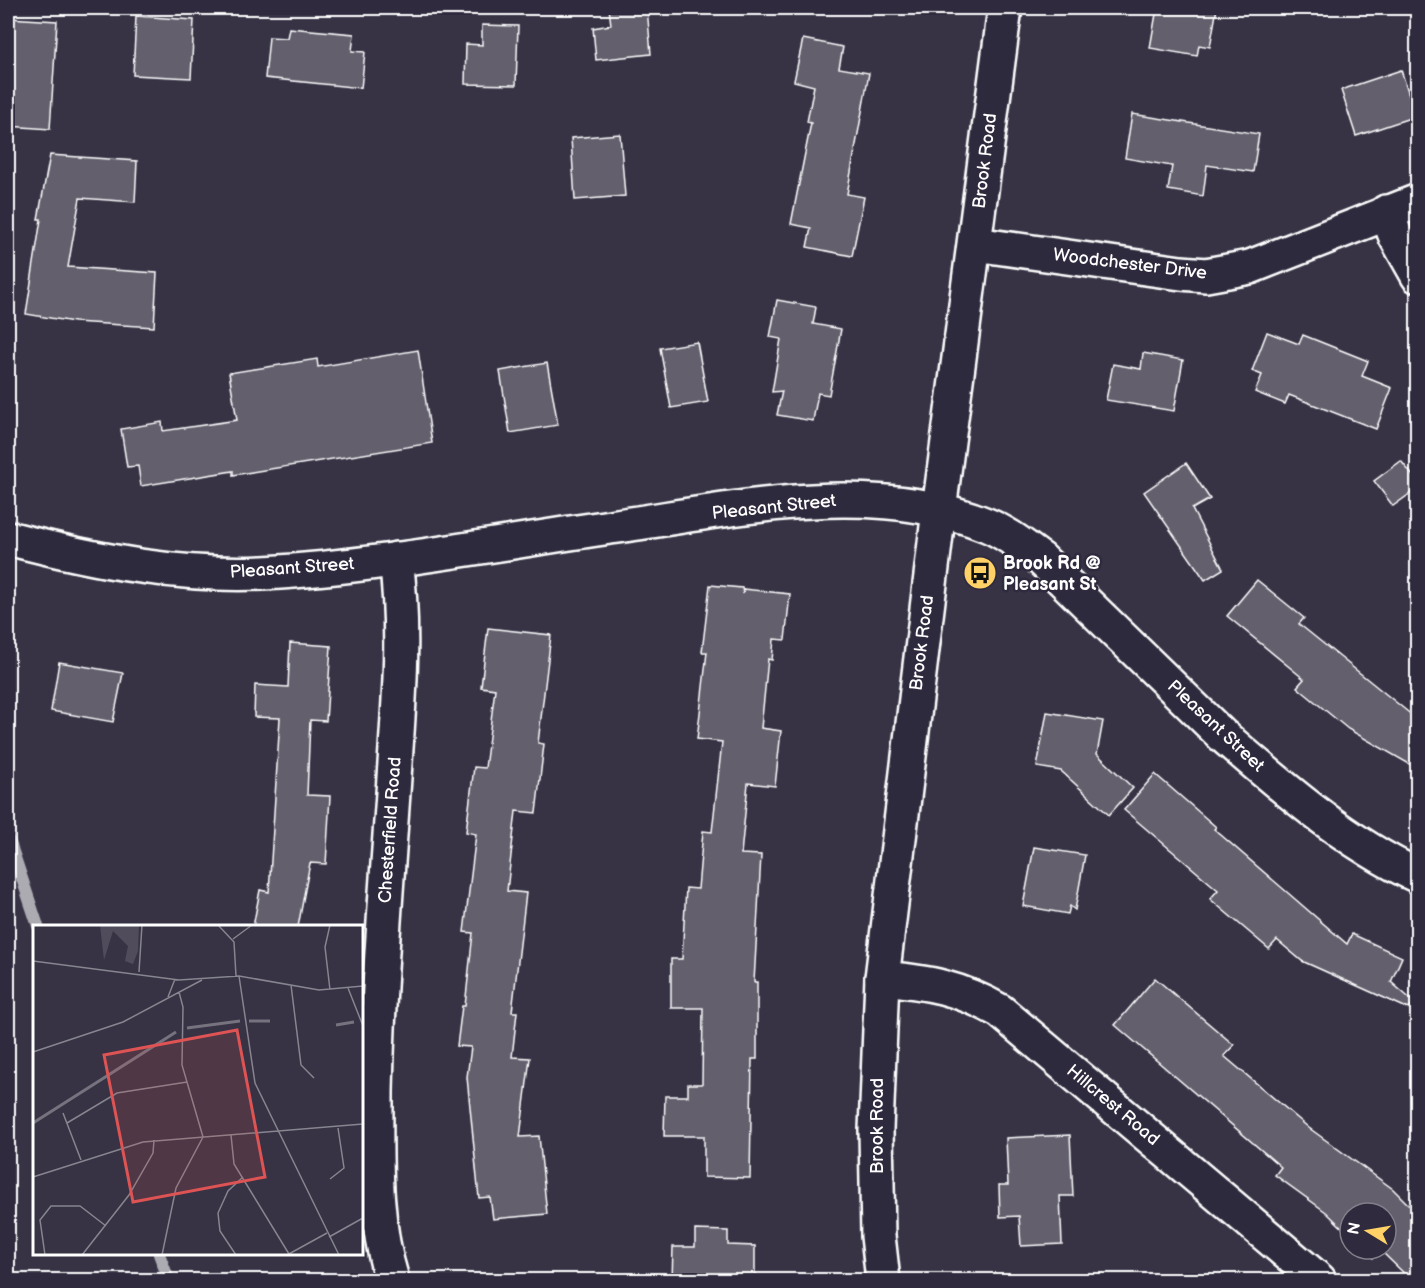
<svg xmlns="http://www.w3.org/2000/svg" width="1425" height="1288" viewBox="0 0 1425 1288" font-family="'Balsamiq Sans',sans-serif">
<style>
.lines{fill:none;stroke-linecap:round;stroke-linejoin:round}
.stream{stroke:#adabb2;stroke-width:12}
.building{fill:#635f6d;stroke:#fff;stroke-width:1.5}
.minor-casing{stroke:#fff;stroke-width:38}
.tertiary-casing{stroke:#fff;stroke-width:38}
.primary-casing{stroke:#fff;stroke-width:38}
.minor{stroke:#2f2a3d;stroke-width:33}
.tertiary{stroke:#2f2a3d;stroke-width:33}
.primary{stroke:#2f2a3d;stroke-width:33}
.labels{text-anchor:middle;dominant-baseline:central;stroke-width:5;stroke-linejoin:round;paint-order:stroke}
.street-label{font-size:18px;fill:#fff;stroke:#2f2a3d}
.poi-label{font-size:18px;font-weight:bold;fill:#fff;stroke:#2f2a3d;text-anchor:start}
.inset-river{fill:none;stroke:#76737f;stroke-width:3}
.inset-road{fill:none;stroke:#87858f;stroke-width:1.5}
.view{fill:#de5353;fill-opacity:0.15;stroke:#de5353;stroke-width:3}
.inset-edge{fill:none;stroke:#fff;stroke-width:3}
</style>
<rect width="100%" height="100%" fill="#373345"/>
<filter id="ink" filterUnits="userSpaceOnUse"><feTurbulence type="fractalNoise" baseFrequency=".0167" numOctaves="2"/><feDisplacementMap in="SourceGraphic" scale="12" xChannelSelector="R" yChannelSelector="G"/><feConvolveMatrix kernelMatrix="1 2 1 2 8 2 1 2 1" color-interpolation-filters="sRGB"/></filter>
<g filter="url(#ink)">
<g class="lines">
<g class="stream">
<path d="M 8,837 L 38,926"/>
<path d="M 159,1254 L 169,1280"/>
</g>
</g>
<g class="building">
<path d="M 609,8 L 647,8 L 651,54 L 596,60 L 593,28 L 611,25 Z"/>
<path d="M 1157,8 L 1217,8 L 1210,47 L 1199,45 L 1197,56 L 1150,48 Z"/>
<path d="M 136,16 L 194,20 L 191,78 L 133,75 Z"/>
<path d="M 8,18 L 57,21 L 50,129 L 8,126 Z"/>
<path d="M 482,25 L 518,26 L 516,85 L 465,84 L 466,44 L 482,45 Z"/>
<path d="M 289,28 L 354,34 L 352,51 L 365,52 L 361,88 L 265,78 L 269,37 L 287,38 Z"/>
<path d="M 803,39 L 843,47 L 839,68 L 869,73 L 847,194 L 864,197 L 852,256 L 807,247 L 811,228 L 791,224 L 811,123 L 807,122 L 814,86 L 794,81 Z"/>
<path d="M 1401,70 L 1416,116 L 1356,136 L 1341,90 Z"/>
<path d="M 1132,114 L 1259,134 L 1253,172 L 1207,165 L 1203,196 L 1168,190 L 1172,166 L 1125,158 Z"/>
<path d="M 620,134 L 625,196 L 575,200 L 571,138 Z"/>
<path d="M 50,155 L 137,161 L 135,202 L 80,198 L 68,267 L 157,273 L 154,327 L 74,322 L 26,314 L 41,219 L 38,219 Z"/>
<path d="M 777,300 L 816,307 L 813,324 L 841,329 L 829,395 L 818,393 L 813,421 L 777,415 L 782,391 L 772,392 L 781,339 L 770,337 Z"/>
<path d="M 1267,332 L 1299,344 L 1303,335 L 1368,361 L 1362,376 L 1392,388 L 1376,429 L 1289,395 L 1285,404 L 1255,392 L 1262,375 L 1252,371 Z"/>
<path d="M 697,342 L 708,402 L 671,408 L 660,348 Z"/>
<path d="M 418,350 L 432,443 L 233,475 L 233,471 L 141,486 L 138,466 L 127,467 L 121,429 L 162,422 L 163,431 L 237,420 L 229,373 L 317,359 L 318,367 Z"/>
<path d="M 1143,353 L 1183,360 L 1174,411 L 1106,400 L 1113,364 L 1141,369 Z"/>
<path d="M 547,363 L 558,425 L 510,433 L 500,371 Z"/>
<path d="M 1401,461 L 1418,482 L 1418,488 L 1393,506 L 1374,481 Z"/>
<path d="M 1186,463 L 1210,499 L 1192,509 L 1223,569 L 1205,580 L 1144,492 Z"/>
<path d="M 1257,580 L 1304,618 L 1299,624 L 1418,720 L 1418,769 L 1348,729 L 1297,687 L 1304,679 L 1227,616 Z"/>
<path d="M 710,585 L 742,588 L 743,594 L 744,589 L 790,594 L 785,640 L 774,639 L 772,660 L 768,659 L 761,728 L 781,731 L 775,786 L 748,783 L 741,854 L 761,855 L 754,982 L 757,982 L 757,1059 L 752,1059 L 750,1178 L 704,1177 L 704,1136 L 664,1136 L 665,1096 L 688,1096 L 688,1084 L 702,1084 L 703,1008 L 671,1008 L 671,959 L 682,959 L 686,888 L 698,889 L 703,831 L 712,832 L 722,742 L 697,739 L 707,652 L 702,652 Z"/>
<path d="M 488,628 L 551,635 L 538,743 L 544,744 L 536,813 L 516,811 L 507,891 L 526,893 L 512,1012 L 517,1012 L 512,1057 L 530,1058 L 520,1137 L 539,1136 L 547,1214 L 493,1219 L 490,1197 L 479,1198 L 467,1077 L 471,1047 L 457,1046 L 462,1006 L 465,1006 L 473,933 L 464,932 L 476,834 L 466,832 L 474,767 L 485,768 L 495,689 L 481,687 Z"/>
<path d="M 290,643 L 331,646 L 326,721 L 310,720 L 307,795 L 330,796 L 326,864 L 310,863 L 298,927 L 253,927 L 260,890 L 269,892 L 280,718 L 254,717 L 255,685 L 288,687 Z"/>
<path d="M 59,662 L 123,673 L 113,722 L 51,711 Z"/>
<path d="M 1047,712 L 1103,721 L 1097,754 L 1133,788 L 1109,815 L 1061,771 L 1037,767 Z"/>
<path d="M 1155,774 L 1216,827 L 1214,829 L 1347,944 L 1352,934 L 1402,957 L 1391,982 L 1414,1002 L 1409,1009 L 1302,961 L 1277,940 L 1269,949 L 1210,899 L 1218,890 L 1124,810 Z"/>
<path d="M 1034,847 L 1085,855 L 1075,910 L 1070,906 L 1068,914 L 1023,906 Z"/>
<path d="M 1155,978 L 1234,1045 L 1224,1056 L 1309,1128 L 1393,1189 L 1418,1214 L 1418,1281 L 1412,1281 L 1381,1251 L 1373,1258 L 1364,1249 L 1386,1249 L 1386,1213 L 1350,1213 L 1350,1235 L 1326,1212 L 1275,1175 L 1281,1167 L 1115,1025 Z"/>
<path d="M 1070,1135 L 1073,1196 L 1060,1196 L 1062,1244 L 1021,1246 L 1019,1216 L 1000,1217 L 999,1185 L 1008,1185 L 1006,1138 Z"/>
<path d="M 695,1230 L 728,1231 L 728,1245 L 755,1246 L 755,1281 L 672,1281 L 673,1247 L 695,1247 Z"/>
</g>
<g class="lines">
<defs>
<g id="minor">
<path d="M 1386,212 L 1396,237 L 1418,276"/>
<path d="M 975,244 L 1181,273 L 1206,275 L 1250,267 L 1418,201"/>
<path d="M 882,978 C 928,982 960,988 1000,1011 L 1319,1280"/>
<path d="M 392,1280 C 373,1219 376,1156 376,1092 C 378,992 386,893 393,793 C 398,714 406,638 396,559"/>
</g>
<path id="tertiary" d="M 8,538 C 96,561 187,579 280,572 C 390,564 501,543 610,527 C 732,510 869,477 987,525 C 1007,533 1024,547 1041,559 L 1222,735 C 1282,787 1345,842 1418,876"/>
<path id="primary" d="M 883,1280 L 878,1236 L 876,1130 L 882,978 L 939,510 L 1005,8"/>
</defs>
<use href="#minor" class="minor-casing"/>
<use href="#tertiary" class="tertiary-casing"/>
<use href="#primary" class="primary-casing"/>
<use href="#minor" class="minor"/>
<use href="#tertiary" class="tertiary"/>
<use href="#primary" class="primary"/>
</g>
</g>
<defs>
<symbol id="bus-disc" viewBox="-11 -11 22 22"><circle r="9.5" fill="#ffd166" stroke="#2f2a3d"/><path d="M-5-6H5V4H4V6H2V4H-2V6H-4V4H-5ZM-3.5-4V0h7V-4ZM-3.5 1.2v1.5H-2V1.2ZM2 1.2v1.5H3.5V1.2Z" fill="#111"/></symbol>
</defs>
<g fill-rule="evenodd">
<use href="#bus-disc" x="961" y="554" width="38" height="38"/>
</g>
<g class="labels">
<g class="street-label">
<text transform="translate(985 161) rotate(-83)">Brook Road</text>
<text transform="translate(1130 264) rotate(7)">Woodchester Drive</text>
<text transform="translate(774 507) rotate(-6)">Pleasant Street</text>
<text transform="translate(292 568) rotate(-4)">Pleasant Street</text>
<text transform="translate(922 643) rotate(-83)">Brook Road</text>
<text transform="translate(1216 726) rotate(43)">Pleasant Street</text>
<text transform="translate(390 830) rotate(-86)">Chesterfield Road</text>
<text transform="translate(1113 1105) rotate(40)">Hillcrest Road</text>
<text transform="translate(877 1126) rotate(-90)">Brook Road</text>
</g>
<g class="poi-label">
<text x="1003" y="563">Brook Rd @<tspan x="1003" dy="21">Pleasant St</tspan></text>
</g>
</g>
<g transform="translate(33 925)">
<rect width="330" height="330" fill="#373345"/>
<path d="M 67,0 L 106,0 L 105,26 L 100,39 L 92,36 L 95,21 L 80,6 L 71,35 Z" fill="#514c5c"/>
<path class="inset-river" d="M 216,96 L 237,96M 303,100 L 321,97M 154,103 L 207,96M 0,198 L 143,107"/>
<path class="inset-road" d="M 185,0 L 201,17 L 203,51M 297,0 L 292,22 L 297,65M 200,14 L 219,0M 0,36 L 146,55 L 206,51 L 286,65 L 330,61M 106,47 L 109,0M 206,51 L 222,158 L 306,330M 258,60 L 268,140 L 281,153M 315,63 L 330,101M 135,72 L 142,54M 0,127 L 90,97 L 169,55M 30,188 L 48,235M 34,198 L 84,168 L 154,157M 198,210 L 201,239 L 256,329M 0,252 L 110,217 L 330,199M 297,254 L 311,243 L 305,203M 296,312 L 330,293M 12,330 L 7,295 L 18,281 L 47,281 L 73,301M 49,330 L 96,270 L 120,228 L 121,215M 129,330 L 143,263 L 170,212 L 149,140 L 150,82 L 146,67M 203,330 L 187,306 L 185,288 L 195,266 L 210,252M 254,330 L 294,308"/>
<path class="view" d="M 204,105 L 232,252 L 100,277 L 71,130 Z"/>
<rect width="330" height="330" class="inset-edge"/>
</g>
<rect width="1425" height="1288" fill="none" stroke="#2f2a3d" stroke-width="30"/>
<rect x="15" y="15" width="1395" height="1258" fill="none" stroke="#fff" stroke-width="2" filter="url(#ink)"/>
<g transform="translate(1368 1231) rotate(281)"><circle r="28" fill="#2f2a3d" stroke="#827f8b" stroke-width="1.5"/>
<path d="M0-4.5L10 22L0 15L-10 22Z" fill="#ffd166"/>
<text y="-9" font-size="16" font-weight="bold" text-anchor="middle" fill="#ffffff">N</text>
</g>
</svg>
